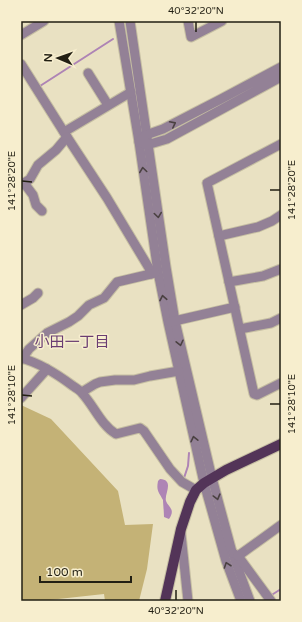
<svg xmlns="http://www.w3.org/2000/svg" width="302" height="622" viewBox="0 0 302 622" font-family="'Varela Round','Noto Sans JP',sans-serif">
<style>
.green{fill:#c4b276}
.water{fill:#ae84b5}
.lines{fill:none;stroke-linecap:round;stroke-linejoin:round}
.stream{stroke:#ae84b5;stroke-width:2}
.minor-casing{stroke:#c5bea2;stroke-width:11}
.major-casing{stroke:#c5bea2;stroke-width:12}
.minor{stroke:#938196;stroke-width:9}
.major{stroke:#533458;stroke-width:10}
.oneway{stroke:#4a4141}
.ticks{fill:none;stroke:#221f13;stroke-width:1.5}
.labels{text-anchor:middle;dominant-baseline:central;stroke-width:3;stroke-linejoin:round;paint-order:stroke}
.neighbourhood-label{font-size:15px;fill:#6a3d72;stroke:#f7eece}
.neatline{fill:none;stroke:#221f13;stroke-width:1.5}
.ticks-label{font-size:10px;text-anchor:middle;fill:#221f13}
</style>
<rect width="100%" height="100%" fill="#e9e1c2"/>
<path class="green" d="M 21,405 L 51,419 L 118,491 L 125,525 L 153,524 L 147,569 L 139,601 L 105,601 L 104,594 L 40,601 L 21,601 Z"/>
<path class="water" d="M 160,479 C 175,480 164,494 166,501 C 168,507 176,509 169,519 L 164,517 C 164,513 163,502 163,500 C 159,492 156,491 158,481 Z"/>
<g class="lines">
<g class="stream">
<path d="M 40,86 L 113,39"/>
<path d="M 185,479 L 184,478 L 188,466 L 189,453"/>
<path d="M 270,596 L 281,589"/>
</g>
<defs>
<g id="minor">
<path d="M 119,21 L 139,142 L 158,272 L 168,322 L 204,483 L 226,561 L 241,601"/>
<path d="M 130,21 L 166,267 L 175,321 L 212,478 L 232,552 L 250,601"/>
<path d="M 188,21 L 191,37 L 222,21"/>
<path d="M 21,35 L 44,21"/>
<path d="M 21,64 L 67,137 L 107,198 L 149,268 L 151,274"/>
<path d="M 281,67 L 221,99 L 163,129 L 146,135 L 139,142 L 147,145 L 167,139 L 281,77"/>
<path d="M 88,73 L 108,105"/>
<path d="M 64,132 L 131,92"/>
<path d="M 281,144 L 207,183 L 254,394 L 257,395 L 281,383"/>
<path d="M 24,183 L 33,195 L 36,205 L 42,211"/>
<path d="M 21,185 L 30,179 L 38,165 L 56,150 L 67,137"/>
<path d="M 219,236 L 258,227 L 272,221 L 281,215"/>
<path d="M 229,282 L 263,276 L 281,269"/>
<path d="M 21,305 L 33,298 L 38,293"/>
<path d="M 170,322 L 235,307"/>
<path d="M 240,329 L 271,323 L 281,318"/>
<path d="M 21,358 C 40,363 57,374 73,386 C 76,388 80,390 82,393 C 94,406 101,425 116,434 L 140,428 L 144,431 L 170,469 L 182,482 L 196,490"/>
<path d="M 22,359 L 29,349 L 47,333 L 69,322 L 78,316 L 89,305 L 104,298 L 117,282 L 155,273"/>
<path d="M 82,392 L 95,384 L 100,382 L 115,380 L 134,380 L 150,376 L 179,371"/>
<path d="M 21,398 L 47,369"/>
<path d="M 181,534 L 188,601"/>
<path d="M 233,553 L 238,556 L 271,601"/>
<path d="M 238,556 L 281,525"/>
</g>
<path id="major" d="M 165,601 L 181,529 L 190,502 L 196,490 L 204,483 L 226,470 L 281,444"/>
</defs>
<use href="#minor" class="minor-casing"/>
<use href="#major" class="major-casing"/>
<use href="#minor" class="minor"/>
<use href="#major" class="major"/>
</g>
<defs><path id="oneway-chevron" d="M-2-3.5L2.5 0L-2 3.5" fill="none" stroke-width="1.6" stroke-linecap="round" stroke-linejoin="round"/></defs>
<g class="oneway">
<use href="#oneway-chevron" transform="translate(173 124) rotate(-27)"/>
<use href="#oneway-chevron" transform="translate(143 170) rotate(-98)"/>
<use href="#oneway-chevron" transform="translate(158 215) rotate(82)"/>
<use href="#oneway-chevron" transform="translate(163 298) rotate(-101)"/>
<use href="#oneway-chevron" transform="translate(180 343) rotate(77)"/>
<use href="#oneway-chevron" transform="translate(194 439) rotate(-103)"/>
<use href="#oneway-chevron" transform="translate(217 497) rotate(75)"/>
<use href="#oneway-chevron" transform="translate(227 565) rotate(-109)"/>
</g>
<path class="ticks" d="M 196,32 L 196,22M 22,181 L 32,182M 270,190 L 280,190M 22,395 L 32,396M 270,404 L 280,404M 176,600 L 176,590"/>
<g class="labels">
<g class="neighbourhood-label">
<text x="72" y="342">小田一丁目</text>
</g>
</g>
<rect width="302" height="622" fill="none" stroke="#f7eece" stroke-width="44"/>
<g transform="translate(58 58) rotate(272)" stroke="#f7eece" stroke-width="3" paint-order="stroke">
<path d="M0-3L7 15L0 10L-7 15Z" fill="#221f13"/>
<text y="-6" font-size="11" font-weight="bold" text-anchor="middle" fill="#221f13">N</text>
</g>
<path d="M40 576v6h91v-6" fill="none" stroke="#221f13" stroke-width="2"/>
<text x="46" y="576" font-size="12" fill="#221f13" stroke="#f7eece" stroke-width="3" paint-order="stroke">100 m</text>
<rect x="22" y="22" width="258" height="578" class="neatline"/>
<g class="ticks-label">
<text x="196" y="14">40°32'20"N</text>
<text transform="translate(11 181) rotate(-90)" y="4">141°28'20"E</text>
<text transform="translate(291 190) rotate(-90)" y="4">141°28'20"E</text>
<text transform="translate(11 395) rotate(-90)" y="4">141°28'10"E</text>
<text transform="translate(291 404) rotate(-90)" y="4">141°28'10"E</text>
<text x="176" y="614">40°32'20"N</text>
</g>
</svg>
